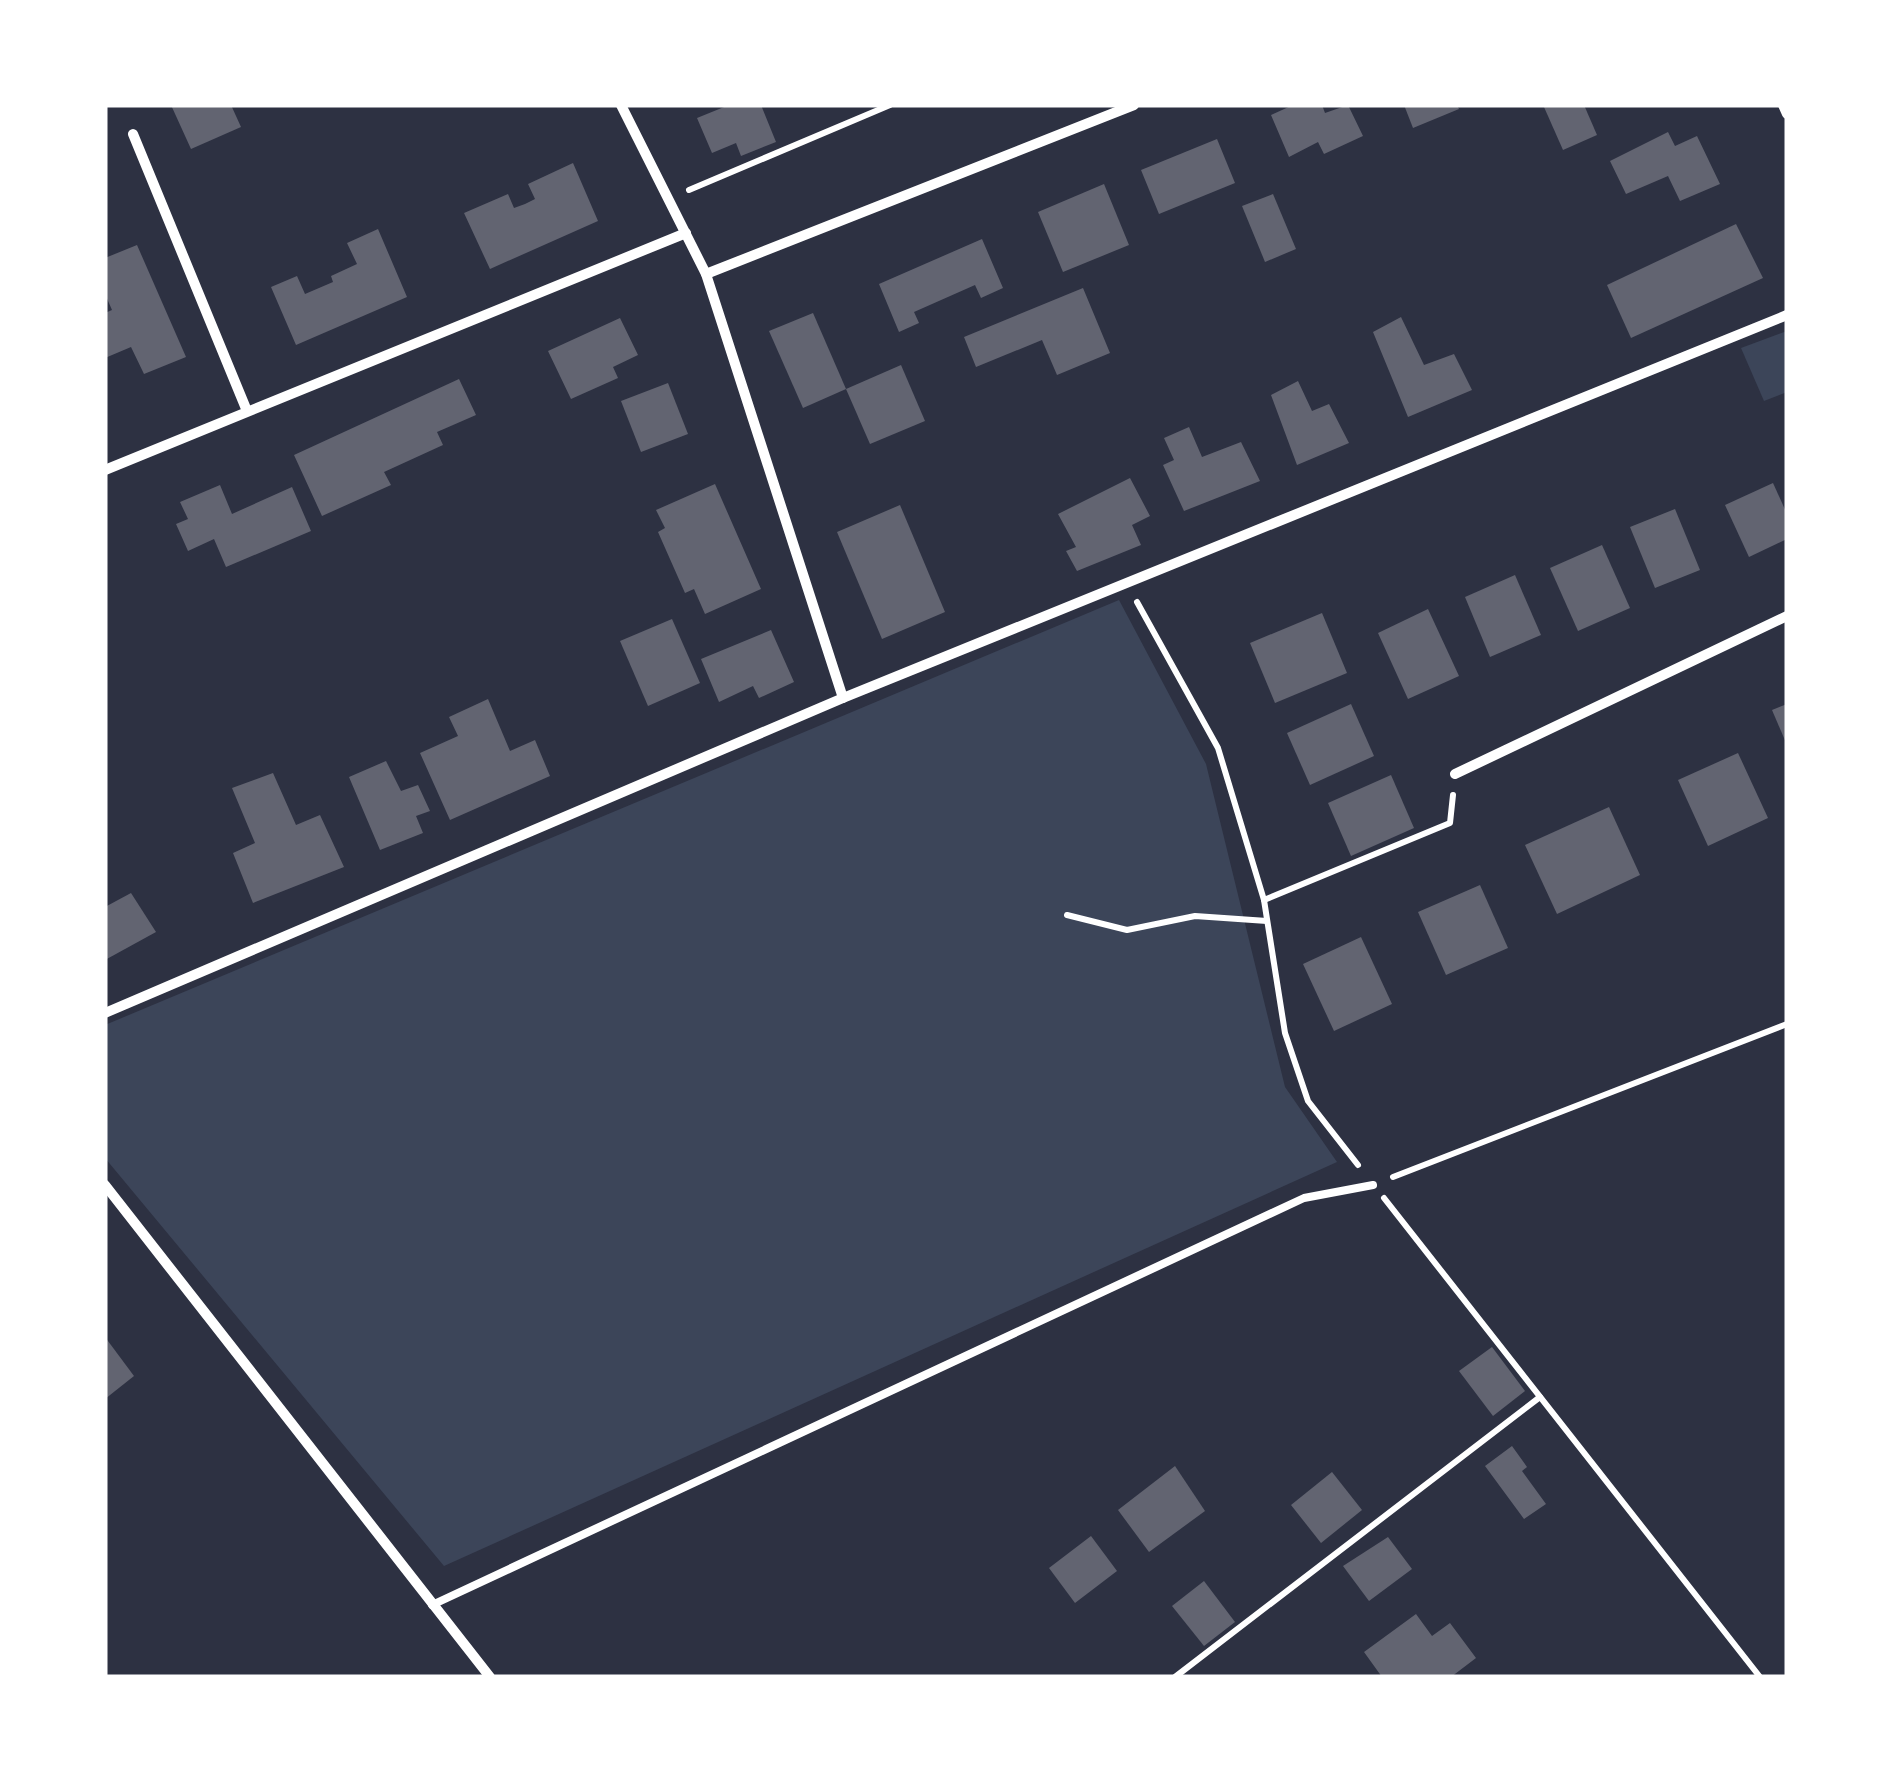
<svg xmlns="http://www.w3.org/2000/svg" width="1892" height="1782" viewBox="0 0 1892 1782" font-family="Montserrat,sans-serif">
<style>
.green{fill:#3c4559}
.building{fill:#626471}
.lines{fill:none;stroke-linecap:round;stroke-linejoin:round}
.path{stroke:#fff;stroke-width:6}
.service{stroke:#fff;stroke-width:8}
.minor{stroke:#fff;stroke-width:10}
</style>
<rect width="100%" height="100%" fill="#2d3142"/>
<g class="green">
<path d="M 1787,331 L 1787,392 L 1764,401 L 1741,348 Z"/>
<path d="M 1119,600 L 1206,764 L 1285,1087 L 1337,1162 L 444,1566 L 105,1158 L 105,1025 Z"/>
</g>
<g class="building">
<path d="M 171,105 L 231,105 L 241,127 L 191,149 Z"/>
<path d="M 729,105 L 761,105 L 776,142 L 741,156 L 736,143 L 712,153 L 697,118 Z"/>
<path d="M 1293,105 L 1322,105 L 1325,113 L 1348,105 L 1363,136 L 1324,154 L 1318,142 L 1289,157 L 1271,115 Z"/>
<path d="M 1404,105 L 1457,105 L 1459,109 L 1413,128 Z"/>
<path d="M 1584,105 L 1597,135 L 1563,150 L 1544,107 Z"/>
<path d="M 1668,132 L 1675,146 L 1697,136 L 1720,184 L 1680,201 L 1668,176 L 1626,194 L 1610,161 Z"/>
<path d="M 1217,139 L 1235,183 L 1159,214 L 1141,170 Z"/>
<path d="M 573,163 L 598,221 L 490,269 L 464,213 L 508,194 L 514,208 L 525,204 L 535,199 L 528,184 Z"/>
<path d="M 1104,184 L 1129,245 L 1063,272 L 1038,212 Z"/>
<path d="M 1273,194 L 1296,249 L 1265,262 L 1242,206 Z"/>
<path d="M 1736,224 L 1763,278 L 1631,338 L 1607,285 Z"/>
<path d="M 378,229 L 407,297 L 296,345 L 271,287 L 297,276 L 305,294 L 333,282 L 331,276 L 357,264 L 347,243 Z"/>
<path d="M 982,239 L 1003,288 L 981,298 L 975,285 L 914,312 L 919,323 L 899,332 L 879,284 Z"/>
<path d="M 137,245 L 186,357 L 144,374 L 131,347 L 105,358 L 105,313 L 112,310 L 105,294 L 105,258 Z"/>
<path d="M 1083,288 L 1110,353 L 1057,375 L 1042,340 L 976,367 L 964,337 Z"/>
<path d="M 813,313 L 846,389 L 803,408 L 769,331 Z"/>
<path d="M 1401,317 L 1424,365 L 1454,354 L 1472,390 L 1408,417 L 1373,332 Z"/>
<path d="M 620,318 L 638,355 L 613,367 L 618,378 L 571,399 L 548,351 Z"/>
<path d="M 901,365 L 925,421 L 870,444 L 846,389 Z"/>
<path d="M 459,379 L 476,415 L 437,432 L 443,445 L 384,472 L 391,485 L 322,516 L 294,455 Z"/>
<path d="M 1298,381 L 1312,411 L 1329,404 L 1349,443 L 1297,465 L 1271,395 Z"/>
<path d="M 668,383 L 688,434 L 641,452 L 621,401 Z"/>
<path d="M 1189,427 L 1202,457 L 1241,442 L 1260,481 L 1184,511 L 1163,465 L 1174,460 L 1164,438 Z"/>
<path d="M 1130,478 L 1150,516 L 1132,525 L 1141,545 L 1077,571 L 1066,551 L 1076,547 L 1058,514 Z"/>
<path d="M 1773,483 L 1787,514 L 1787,539 L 1749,557 L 1725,505 Z"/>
<path d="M 715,484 L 761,589 L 705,614 L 694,589 L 685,593 L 658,532 L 665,528 L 656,510 Z"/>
<path d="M 220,485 L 232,514 L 292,487 L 311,531 L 226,567 L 214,539 L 188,551 L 176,524 L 188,519 L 180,502 Z"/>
<path d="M 900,505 L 945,612 L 882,639 L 837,532 Z"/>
<path d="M 1675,509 L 1700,570 L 1655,588 L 1630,527 Z"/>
<path d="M 1602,545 L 1630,608 L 1578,631 L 1550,568 Z"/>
<path d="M 1515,575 L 1541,635 L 1490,657 L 1465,597 Z"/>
<path d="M 1428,609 L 1459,676 L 1408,699 L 1378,633 Z"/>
<path d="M 1322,613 L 1347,673 L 1275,703 L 1250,643 Z"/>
<path d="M 672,619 L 700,683 L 648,706 L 620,641 Z"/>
<path d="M 771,630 L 794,682 L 759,698 L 753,686 L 719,702 L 701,659 Z"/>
<path d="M 488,699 L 510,751 L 535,740 L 550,776 L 450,820 L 420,753 L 458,736 L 449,717 Z"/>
<path d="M 1351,704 L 1374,756 L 1310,785 L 1287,733 Z"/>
<path d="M 1787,704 L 1787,745 L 1772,710 Z"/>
<path d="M 1738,753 L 1768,818 L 1708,846 L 1678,780 Z"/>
<path d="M 386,761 L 401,791 L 418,785 L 430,811 L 416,816 L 423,833 L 380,850 L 349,777 Z"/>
<path d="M 273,773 L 296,825 L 320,815 L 344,867 L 253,903 L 233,853 L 255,843 L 232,788 Z"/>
<path d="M 1391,775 L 1414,828 L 1351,856 L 1328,803 Z"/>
<path d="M 1609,807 L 1640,875 L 1557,914 L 1525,845 Z"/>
<path d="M 1480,885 L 1508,948 L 1446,975 L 1418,912 Z"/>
<path d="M 131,893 L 156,932 L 105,960 L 105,907 Z"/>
<path d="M 1361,937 L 1392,1004 L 1334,1031 L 1303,964 Z"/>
<path d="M 105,1337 L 134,1376 L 105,1399 Z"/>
<path d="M 1492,1347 L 1525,1391 L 1493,1416 L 1459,1371 Z"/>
<path d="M 1512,1446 L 1527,1467 L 1522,1471 L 1546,1504 L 1524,1519 L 1485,1466 Z"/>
<path d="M 1175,1466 L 1205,1511 L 1149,1552 L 1118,1510 Z"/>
<path d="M 1332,1472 L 1362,1510 L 1321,1543 L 1291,1505 Z"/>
<path d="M 1091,1536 L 1117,1571 L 1075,1603 L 1049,1568 Z"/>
<path d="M 1388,1537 L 1412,1569 L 1369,1601 L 1343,1566 Z"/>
<path d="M 1204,1581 L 1235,1622 L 1204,1646 L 1172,1606 Z"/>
<path d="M 1416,1614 L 1432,1636 L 1450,1623 L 1476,1658 L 1451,1677 L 1382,1677 L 1364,1652 Z"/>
</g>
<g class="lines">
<g class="path">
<path d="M 689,190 L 890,105"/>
<path d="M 1137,602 L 1218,748 L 1264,900 L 1285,1033 L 1308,1101 L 1358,1165"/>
<path d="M 1264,900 L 1450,823 L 1453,795"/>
<path d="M 1067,915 L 1127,930 L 1195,916 L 1267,921"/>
<path d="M 1393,1177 L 1787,1024"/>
<path d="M 1384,1198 L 1760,1677"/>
<path d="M 1175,1677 L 1540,1397"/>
</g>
<path class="service" d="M 432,1605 L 1304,1198 L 1373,1185"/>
<g class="minor">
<path d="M 621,105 L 706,274 L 843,698"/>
<path d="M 1783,105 L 1787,114"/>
<path d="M 133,134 L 247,411"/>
<path d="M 706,274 L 1134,105"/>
<path d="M 105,470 L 686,233"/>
<path d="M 1455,774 L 1787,616"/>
<path d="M 105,1013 L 843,698 L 1787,315"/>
<path d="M 105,1185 L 490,1677"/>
</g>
</g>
<rect width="1892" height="1782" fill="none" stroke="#ffffff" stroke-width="215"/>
</svg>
